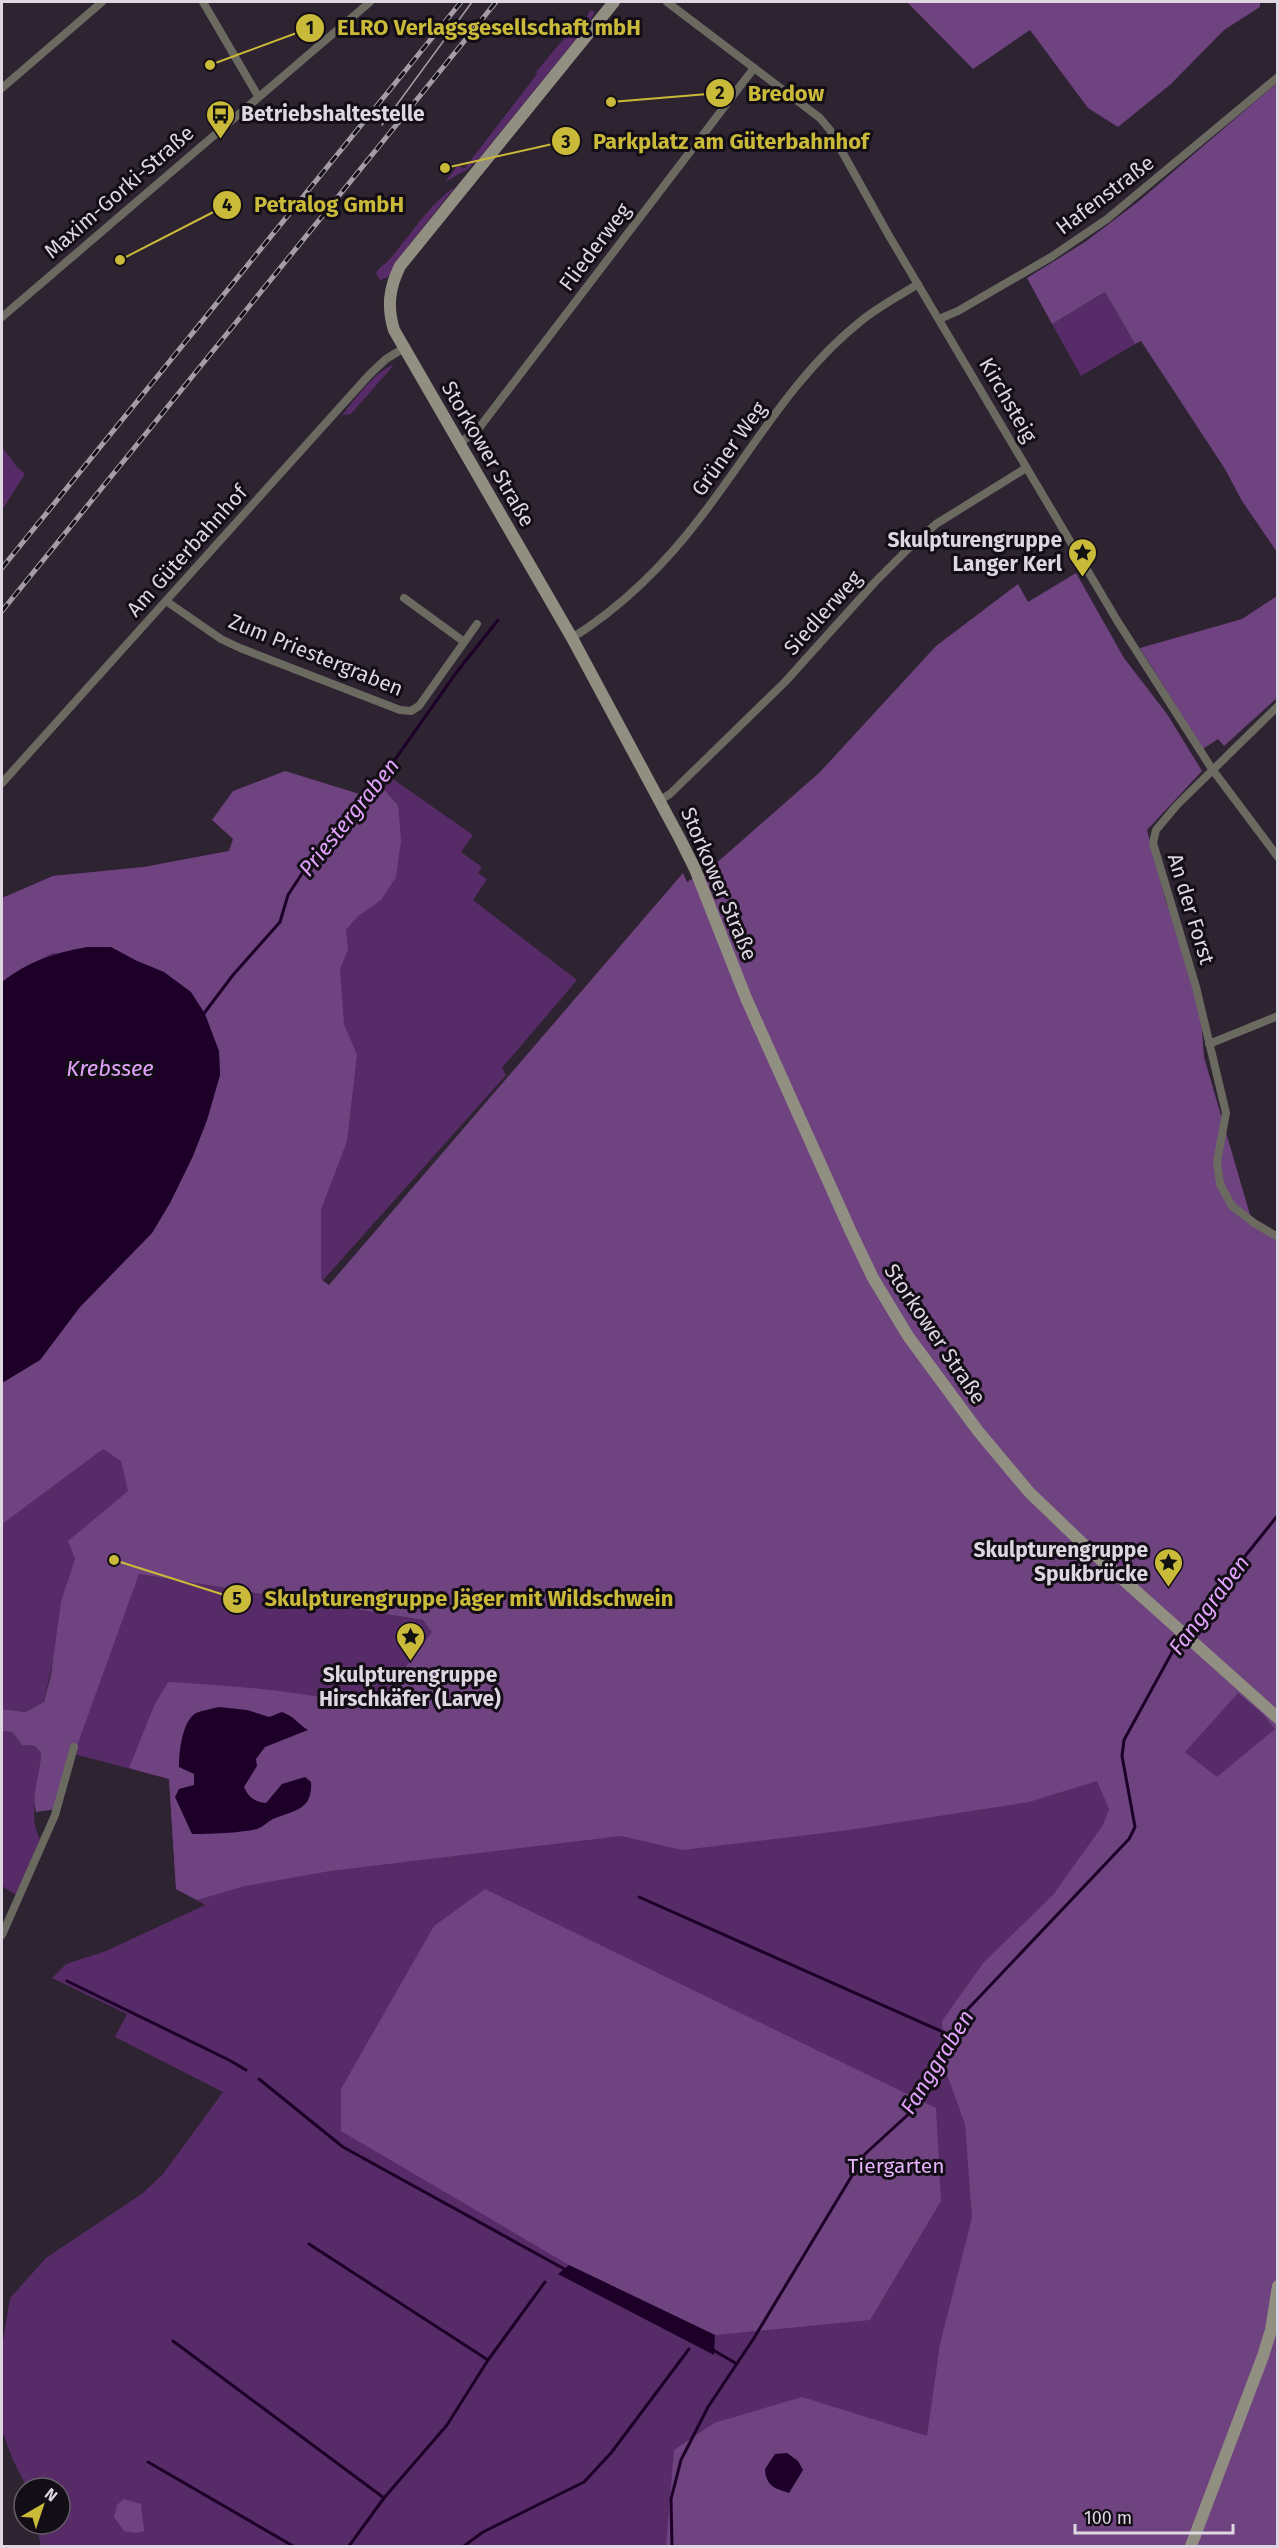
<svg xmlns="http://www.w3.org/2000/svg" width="1279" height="2548" viewBox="0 0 1279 2548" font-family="'Fira Sans',sans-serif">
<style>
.green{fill:#572b67}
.forest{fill:#6f4280;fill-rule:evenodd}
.water{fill:#1d0028}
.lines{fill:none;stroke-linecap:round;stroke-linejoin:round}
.stream{stroke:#1d0028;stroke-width:3}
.street{stroke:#6b6a61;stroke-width:8}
.secondary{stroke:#918f81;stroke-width:12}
.tram{stroke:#a49ca7;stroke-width:1.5}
.rail-casing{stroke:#a49ca7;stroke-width:5}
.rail{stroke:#130e15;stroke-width:3;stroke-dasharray:9;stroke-linecap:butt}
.labels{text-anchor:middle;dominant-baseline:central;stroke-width:6;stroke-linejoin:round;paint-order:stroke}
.poi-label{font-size:21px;font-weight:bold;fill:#ded7e1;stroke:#130e15;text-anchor:end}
.street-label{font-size:21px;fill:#ded7e1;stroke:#130e15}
.park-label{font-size:21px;fill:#e6b3fb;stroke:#130e15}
.water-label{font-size:22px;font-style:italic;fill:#e1a2fb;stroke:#130e15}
.leader{fill:none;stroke:#caba39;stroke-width:2}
.callout-dot{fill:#caba39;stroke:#130e15;stroke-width:2}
.mark-label{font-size:18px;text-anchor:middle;font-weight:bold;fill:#111}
.callout-label{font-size:22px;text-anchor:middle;font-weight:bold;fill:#caba39;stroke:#130e15;stroke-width:6;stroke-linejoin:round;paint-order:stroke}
</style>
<rect width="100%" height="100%" fill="#2d2331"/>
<g class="green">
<path d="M 590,10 L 595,12 L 586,27 L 480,157 L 468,169 L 445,182 L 458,165 L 464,169 L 537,74 L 536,72 L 582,17 L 586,18 Z"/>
<path d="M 456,186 L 409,245 L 388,277 L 380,280 L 376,273 C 379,266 385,265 389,260 C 411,235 428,205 456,186 Z"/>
<path d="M 1105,292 L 1135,344 L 1081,376 L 1052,324 Z"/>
<path d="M 394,365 L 351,414 L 342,415 C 354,401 376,369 394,365 Z"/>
<path d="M 2,447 L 17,467 L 25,474 L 2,510 Z"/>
<path d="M 390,777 L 473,835 L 461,852 L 482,867 L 478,873 L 487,879 L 473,900 L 577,980 L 502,1068 L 506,1075 L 97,1534 L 139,1574 L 423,1620 L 426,1624 L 1277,1368 L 1277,2546 L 41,2546 L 36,2524 L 60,2524 L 60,2488 L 27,2488 L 12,2458 L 2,2430 L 2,2347 L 10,2298 L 46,2258 L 143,2193 L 163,2174 L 223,2092 L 115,2037 L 127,2014 L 52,1978 L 66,1964 L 106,1951 L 205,1905 L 176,1889 L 169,1779 L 74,1754 L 53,1661 L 44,1702 L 27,1712 L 2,1709 L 2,898 L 53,876 L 144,867 L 229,851 L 398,805 L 384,789 Z"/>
<path d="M 2,1731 L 12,1732 L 22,1745 L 36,1746 L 41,1752 C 41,1781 26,1812 40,1839 L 16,1895 L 2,1886 Z"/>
</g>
<g class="forest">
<path d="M 907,2 L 1260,2 L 1260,7 L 1224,30 L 1171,84 L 1118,127 L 1088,108 L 1030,30 L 973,69 Z"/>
<path d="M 1277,83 L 1277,552 L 1242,501 L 1225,469 L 1141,341 L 1135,344 L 1105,292 L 1052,324 L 1027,278 L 1085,242 L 1139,201 Z"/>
<path d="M 1076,573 L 1124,658 L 1167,714 L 1202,771 L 1147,830 L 1166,902 L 1185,951 L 1201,1018 L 1204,1057 L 1253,1225 L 1277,1241 L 1277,2546 L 666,2546 L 674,2450 L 714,2423 L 802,2397 L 927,2436 L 940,2344 L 972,2218 L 965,2124 L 945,2069 L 942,2021 L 984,1962 L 1053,1895 L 1103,1825 L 1109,1809 L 1097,1781 L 1029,1802 L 849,1830 L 682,1850 L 621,1836 L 330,1871 L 245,1886 L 197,1900 L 176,1889 L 169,1779 L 129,1768 L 154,1706 L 168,1682 C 240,1686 313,1692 383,1710 L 396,1680 L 432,1632 L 423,1620 L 139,1574 L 74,1754 L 57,1809 L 36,1812 C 31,1793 41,1772 41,1752 L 35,1746 L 22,1745 L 12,1732 L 2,1731 L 2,1709 L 26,1712 L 44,1702 L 51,1675 L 61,1602 L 75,1559 L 68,1541 L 128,1491 L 121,1461 L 103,1449 L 2,1524 L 2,1383 L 40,1360 L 80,1307 L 152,1233 L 170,1203 L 193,1156 L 207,1120 L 220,1075 L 219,1051 L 164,972 L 137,961 L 52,953 L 13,974 L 2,982 L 2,898 L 53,876 L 144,867 L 229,851 L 233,839 L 212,820 L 233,791 L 285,771 L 366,796 L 384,789 L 398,805 L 401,841 L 396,877 L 381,900 L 358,916 L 346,930 L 348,949 L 340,970 L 344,1024 L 357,1055 L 347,1141 L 321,1210 L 321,1279 L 329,1285 L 683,873 L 687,882 L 713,866 L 820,772 L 936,646 L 1018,584 L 1028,602 ZM 1238,1693 L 1263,1714 L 1275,1729 L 1217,1777 L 1185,1752 Z"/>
<path d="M 1277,596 L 1277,698 L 1224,746 L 1218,739 L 1203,749 L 1140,648 L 1242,619 Z"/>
<path d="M 485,1889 L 936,2108 L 941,2201 L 870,2320 L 715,2335 L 569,2265 L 341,2131 L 341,2089 L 434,1926 Z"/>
<path d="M 124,2499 L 141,2504 L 144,2531 L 136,2533 L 124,2531 L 114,2517 L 117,2505 Z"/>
</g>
<g class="water">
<path d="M 87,947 L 111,947 L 137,961 L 164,972 L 191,992 L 205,1014 L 219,1051 L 220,1075 L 207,1120 L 193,1156 L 170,1203 L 152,1233 L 80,1307 L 40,1360 L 2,1383 L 2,982 C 29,961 54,953 87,947 Z"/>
<path d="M 219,1707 L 247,1710 L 269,1717 L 282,1712 C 294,1716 298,1724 308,1730 L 265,1747 L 256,1759 L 257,1766 L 244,1787 C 249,1798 254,1801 266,1803 L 282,1784 L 305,1777 L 311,1782 C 313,1810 294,1810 273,1819 C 267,1822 263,1827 257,1829 C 241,1833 209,1834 192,1834 L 175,1797 L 179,1789 L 194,1785 L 194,1774 L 179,1767 C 179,1752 182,1721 196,1713 C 203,1710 212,1709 219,1707 Z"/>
<path d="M 569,2265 L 715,2335 L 714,2355 L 558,2274 Z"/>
<path d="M 787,2453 L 798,2461 L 803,2470 L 789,2493 C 774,2488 766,2486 765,2469 L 775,2454 Z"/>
</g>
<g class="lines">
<g class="stream">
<path d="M 202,1016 L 233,975 L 280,922 L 288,895 L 303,872 L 346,825 L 375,788 L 456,673 L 498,620"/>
<path d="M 1185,1631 L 1278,1515"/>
<path d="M 639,1897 L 952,2036"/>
<path d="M 67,1981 L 229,2060 L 246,2070"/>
<path d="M 259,2079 L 343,2147 L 568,2271"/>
<path d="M 309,2244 L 488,2360"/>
<path d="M 173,2341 L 384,2498"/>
<path d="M 713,2350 L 737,2364"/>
<path d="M 148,2462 L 293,2546"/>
<path d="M 349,2546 L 384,2498 L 447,2425 L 488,2360 L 545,2282"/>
<path d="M 464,2546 L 483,2532 L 584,2482 L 611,2453 L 689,2349"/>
<path d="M 672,2546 L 671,2499 L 681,2460 L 708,2407 L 754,2338 L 865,2154 L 912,2111 L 967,2010 L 1129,1839 L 1135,1827 L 1122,1756 L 1124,1740 L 1181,1636"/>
</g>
<g class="street">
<path d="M 203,2 L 258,96"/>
<path d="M 667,2 L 820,118 L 830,130 L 888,234 L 1118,622 L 1212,769 L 1278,857"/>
<path d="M 2,88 L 102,2"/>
<path d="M 2,317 L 370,2"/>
<path d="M 939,319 L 958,311 L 1051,257 L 1107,219 L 1278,77"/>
<path d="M 460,443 L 479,428 L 754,68"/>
<path d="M 404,598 L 463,641"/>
<path d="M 166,601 L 221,639 L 240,648 L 400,710 L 411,711 L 419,706 L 477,624"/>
<path d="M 572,638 C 623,606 667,562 703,514 C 753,449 795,373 861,321 C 878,307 899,296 918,284"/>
<path d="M 1278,706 L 1177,805 L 1156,830 L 1153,843 L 1196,987 L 1226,1113 L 1217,1162 L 1220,1184 L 1232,1206 L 1254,1223 L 1278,1237"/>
<path d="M 2,783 L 369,375 L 386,359 L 404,348"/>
<path d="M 660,800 L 670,794 L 785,682 L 875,582 L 908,549 L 936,524 L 1026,468"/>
<path d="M 1209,1044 L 1278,1016"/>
<path d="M 2,1935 L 55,1815 L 74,1747"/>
</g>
<g class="secondary">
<path d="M 614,2 L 400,266 C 389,288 387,307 394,330 L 572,638 L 680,839 L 695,869 L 746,998 L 851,1232 L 873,1278 L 908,1336 L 978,1431 L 1029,1492 L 1081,1542 L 1278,1718"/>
<path d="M 1191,2546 L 1263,2356 L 1271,2330 L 1278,2286"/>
</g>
<path class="tram" d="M 382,125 L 472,2"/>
<defs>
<g id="rail">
<path d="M 2,568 L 461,2"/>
<path d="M 2,611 L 496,2"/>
</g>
</defs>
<use href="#rail" class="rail-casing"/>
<use href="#rail" class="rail"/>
</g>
<defs>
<symbol id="bus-pin" viewBox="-11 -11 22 30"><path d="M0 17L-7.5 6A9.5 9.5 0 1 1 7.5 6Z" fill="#caba39" stroke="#130e15"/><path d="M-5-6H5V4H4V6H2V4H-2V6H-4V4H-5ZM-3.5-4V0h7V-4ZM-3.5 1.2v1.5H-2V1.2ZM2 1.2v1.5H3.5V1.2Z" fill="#111"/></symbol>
<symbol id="sight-pin" viewBox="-11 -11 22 30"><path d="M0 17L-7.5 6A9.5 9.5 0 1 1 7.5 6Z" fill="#caba39" stroke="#130e15"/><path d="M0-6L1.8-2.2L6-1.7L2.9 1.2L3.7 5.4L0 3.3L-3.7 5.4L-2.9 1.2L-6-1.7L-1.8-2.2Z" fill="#111"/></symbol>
</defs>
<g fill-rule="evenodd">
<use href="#bus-pin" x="204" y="98" width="33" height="45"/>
<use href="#sight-pin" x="1066" y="536" width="33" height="45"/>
<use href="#sight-pin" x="1152" y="1546" width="33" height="45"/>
<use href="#sight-pin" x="394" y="1620" width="33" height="45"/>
</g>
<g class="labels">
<g class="poi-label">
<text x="241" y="114" text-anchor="start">Betriebshaltestelle</text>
<text x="1062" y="540">Skulpturengruppe<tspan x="1062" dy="24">Langer Kerl</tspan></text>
<text x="1148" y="1550">Skulpturengruppe<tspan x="1148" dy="24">Spukbrücke</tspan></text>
<text x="410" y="1675" text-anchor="middle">Skulpturengruppe<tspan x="410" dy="24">Hirschkäfer (Larve)</tspan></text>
</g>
<g class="street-label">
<text transform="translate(119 192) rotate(-41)">Maxim-Gorki-Straße</text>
<text transform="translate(1105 195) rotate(-37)">Hafenstraße</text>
<text transform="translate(595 247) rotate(-53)">Fliederweg</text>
<text transform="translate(1008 400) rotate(60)">Kirchsteig</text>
<text transform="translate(729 449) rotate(-54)">Grüner Weg</text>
<text transform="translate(488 454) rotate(60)">Storkower Straße</text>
<text transform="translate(187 551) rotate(-48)">Am Güterbahnhof</text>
<text transform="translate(823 613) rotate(-48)">Siedlerweg</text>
<text transform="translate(316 655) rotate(22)">Zum Priestergraben</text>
<text transform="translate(719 884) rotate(67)">Storkower Straße</text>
<text transform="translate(1191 909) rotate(73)">An der Forst</text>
<text transform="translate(935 1334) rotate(56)">Storkower Straße</text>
</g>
<g class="park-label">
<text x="896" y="2166">Tiergarten</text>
</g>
<g class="water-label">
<text transform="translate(349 817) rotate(-51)">Priestergraben</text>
<text x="110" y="1068">Krebssee</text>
<text transform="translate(1209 1605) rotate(-53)">Fanggraben</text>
<text transform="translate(937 2062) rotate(-58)">Fanggraben</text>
</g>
</g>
<path class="leader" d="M210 65L310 28M611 102L720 93M445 168L566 141M120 260L227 205M114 1560L237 1599"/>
<g class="callout-dot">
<circle cx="210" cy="65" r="6"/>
<circle cx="611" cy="102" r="6"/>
<circle cx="445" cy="168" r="6"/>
<circle cx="120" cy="260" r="6"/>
<circle cx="114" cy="1560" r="6"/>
<circle cx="310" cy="28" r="15"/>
<circle cx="720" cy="93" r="15"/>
<circle cx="566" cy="141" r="15"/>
<circle cx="227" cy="205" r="15"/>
<circle cx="237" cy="1599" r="15"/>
</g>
<g class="mark-label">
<text x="310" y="34">1</text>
<text x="720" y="99">2</text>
<text x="566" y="148">3</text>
<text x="227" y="211">4</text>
<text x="237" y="1605">5</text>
</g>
<g class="callout-label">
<text x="489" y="35">ELRO Verlagsgesellschaft mbH</text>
<text x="786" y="101">Bredow</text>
<text x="731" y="149">Parkplatz am Güterbahnhof</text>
<text x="329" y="212">Petralog GmbH</text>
<text x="469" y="1606">Skulpturengruppe Jäger mit Wildschwein</text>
</g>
<rect width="1279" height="2548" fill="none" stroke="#ded7e1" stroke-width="6"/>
<g transform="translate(42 2506) rotate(39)"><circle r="28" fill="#130e15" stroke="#645e67" stroke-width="1.5"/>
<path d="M0-4.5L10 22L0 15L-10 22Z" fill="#caba39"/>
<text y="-9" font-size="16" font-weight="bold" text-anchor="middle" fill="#ded7e1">N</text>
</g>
<path d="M1075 2524v9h158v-9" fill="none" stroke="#ded7e1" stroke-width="3"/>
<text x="1084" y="2524" font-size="18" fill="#ded7e1" stroke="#130e15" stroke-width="4.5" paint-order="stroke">100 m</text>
</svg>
